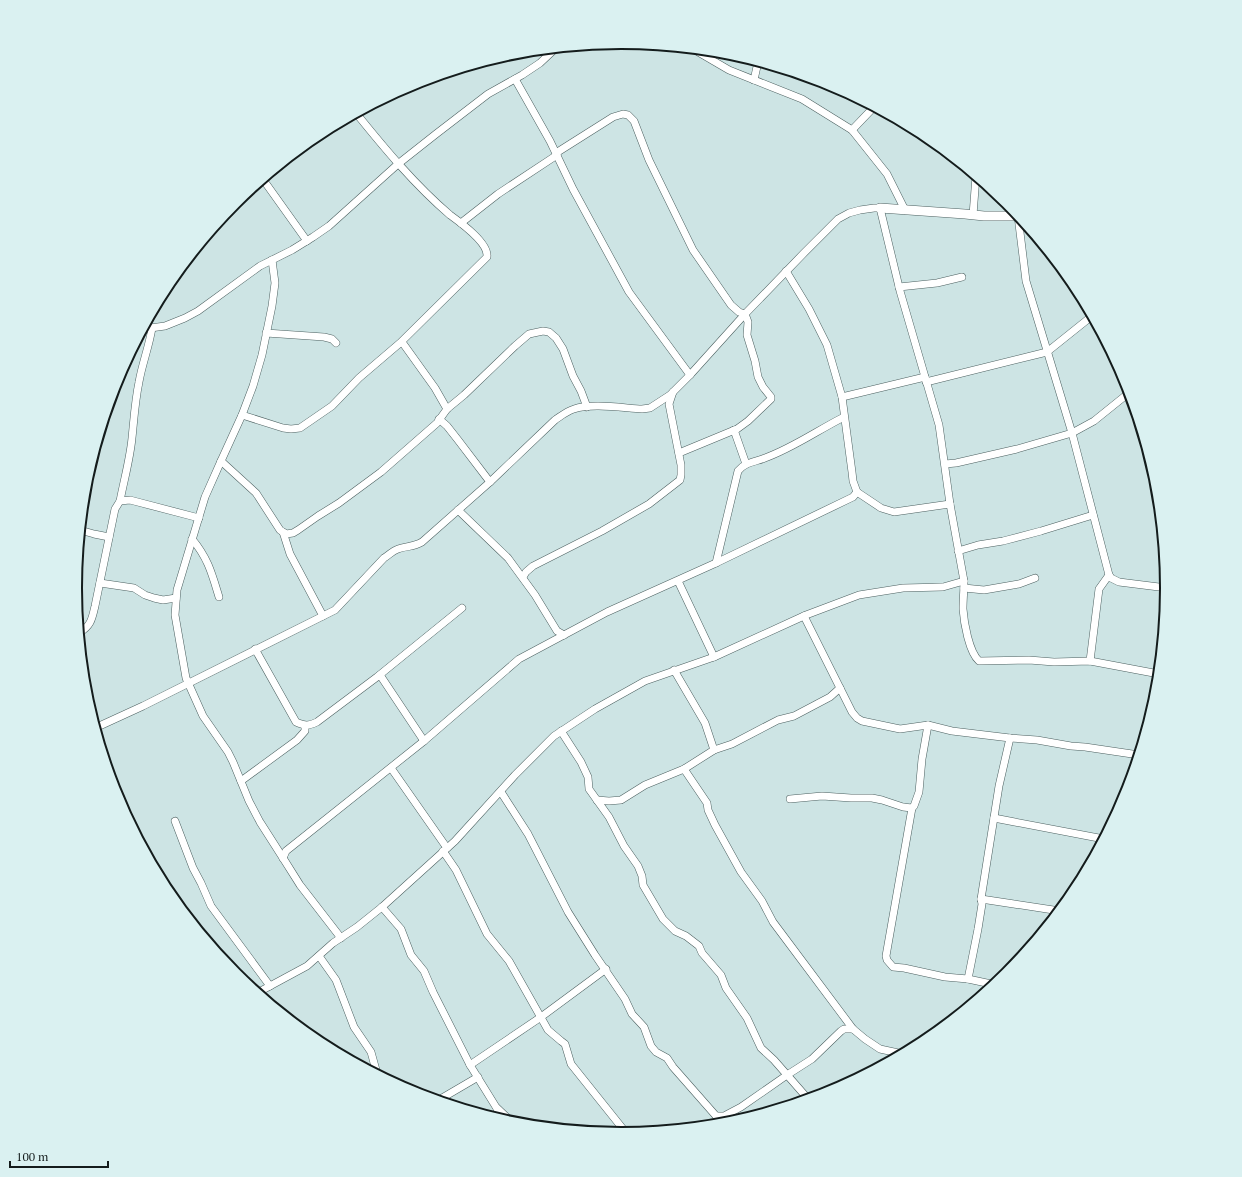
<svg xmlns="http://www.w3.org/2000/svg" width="1242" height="1177" viewBox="0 0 1242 1177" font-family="'PT Serif',serif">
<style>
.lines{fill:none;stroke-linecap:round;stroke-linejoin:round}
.street-casing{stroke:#4c6060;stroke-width:8}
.secondary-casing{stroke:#4c6060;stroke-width:10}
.street{stroke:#fff;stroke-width:7}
.secondary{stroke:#fff;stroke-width:9}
.rim{fill:none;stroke:#141c1c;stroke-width:2}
</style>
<rect width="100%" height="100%" fill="#cde4e4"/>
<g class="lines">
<defs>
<g id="street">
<path d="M 693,49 L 729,70 L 802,99 L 852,130 L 887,174 L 905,210"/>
<path d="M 515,79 L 550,141 L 573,189 L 629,292 L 690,375"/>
<path d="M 754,80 L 758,62"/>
<path d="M 852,130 L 874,107"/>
<path d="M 556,153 L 613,117 L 623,114 L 628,115 L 634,121 L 649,160 L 693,250 L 731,305 L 739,312 L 745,314 L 748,322 L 747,335 L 755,361 L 758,377 L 763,387 L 771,397 L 771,399 L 748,421 L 737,429 L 679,453"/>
<path d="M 262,179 L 267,185 L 307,241"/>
<path d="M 973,215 L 976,176"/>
<path d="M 1018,216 L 1026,281 L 1072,433 L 1109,575 L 1111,578 L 1119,582 L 1167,588"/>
<path d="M 461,223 L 498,194 L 557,155"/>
<path d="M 272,260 L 275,283 L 272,306 L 262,355 L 253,386 L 242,415 L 221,461 L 205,497 L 177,590 L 175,615 L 186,678 L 203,716 L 228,752 L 233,762 L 249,801 L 260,822 L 283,858 L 300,885 L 341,938"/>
<path d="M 899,287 L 937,283 L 962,277"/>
<path d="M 143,329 L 165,326 L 185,318 L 198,311 L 260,266 L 292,250 L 313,237 L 329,226 L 398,164 L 436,134 L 488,94 L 522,75 L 540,63 L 556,48"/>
<path d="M 266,333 L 324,337 L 332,339 L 336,343"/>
<path d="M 402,342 L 435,388 L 447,409"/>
<path d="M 926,382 L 1047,352 L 1092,316"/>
<path d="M 842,397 L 925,377"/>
<path d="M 242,415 L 283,428 L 291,429 L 300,428 L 332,406 L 359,378 L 400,343 L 487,257 C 489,243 461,223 450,215 C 415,185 385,149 356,113"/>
<path d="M 439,419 L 447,426 L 458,440 L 490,482"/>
<path d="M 734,430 L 746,464"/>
<path d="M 221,461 L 256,493 L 280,530 L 286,534 L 293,533 L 298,530 L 318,516 L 339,503 L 381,472 L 437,423 L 447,409 L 464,395 L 515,346 L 529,334 L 543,331 L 549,332 L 556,338 L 563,349 L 573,376 L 581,391 L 587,407"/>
<path d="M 945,464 L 956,463 L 1017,449 L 1072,433 L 1094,421 L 1130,392"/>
<path d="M 857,492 L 881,508 L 894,512 L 950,504"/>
<path d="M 120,501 C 124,480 130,459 132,438 C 134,419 135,401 139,382 C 142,364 149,347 152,328"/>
<path d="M 458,510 L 508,558 L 535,595 L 557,631 L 564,635"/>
<path d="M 80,530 L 94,534 L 109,537"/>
<path d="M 283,532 L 290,554 L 323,616"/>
<path d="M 192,539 C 208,558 212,574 219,597"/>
<path d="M 958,551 L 978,545 L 1003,541 L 1041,531 L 1093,515"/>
<path d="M 716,563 L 738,471 C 745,462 755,462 765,458 C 793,448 818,430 844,417"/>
<path d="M 523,577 L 526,572 L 533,566 L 602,531 L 649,504 L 680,480 L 681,475 L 681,465 L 669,404 L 673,392"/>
<path d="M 678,581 L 714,657"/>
<path d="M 100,583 L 134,588 L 145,595 L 154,598 L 163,600 L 176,598"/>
<path d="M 964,588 L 984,590 L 1019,584 L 1035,578"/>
<path d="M 804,616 L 852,712 L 857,718 L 862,721 L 900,729 L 928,725 L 952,731 L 1010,738 L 1037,740 L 1071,746 L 1085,747 L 1139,755"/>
<path d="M 79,633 C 91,626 92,619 95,606 L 115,509 L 120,501 L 130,500 L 199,518"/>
<path d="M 255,649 L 296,722 C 305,726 309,726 317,722 L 377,677 L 462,608"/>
<path d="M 1090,661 L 1099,589 L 1109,575"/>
<path d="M 674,670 L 705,723 L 714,750"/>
<path d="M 380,675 L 424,741"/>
<path d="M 95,728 L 143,706 L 335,610 L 384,558 C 389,555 392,551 398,549 C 406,546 414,547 422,542 L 490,482 L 555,420 C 561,416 567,411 574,409 C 591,403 623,408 642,409 L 650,408 L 670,395 L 690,375 L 745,314 L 803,254 L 838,219 L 849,213 L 860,210 L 874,208 L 880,208 L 900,291 L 939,425 L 950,504 L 964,581 C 964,590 963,600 963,609 C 964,623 969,652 979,661 L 1029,660 L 1054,662 L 1090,661 L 1159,674"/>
<path d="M 561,731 L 581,762 L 588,777 L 589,789 L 609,817 L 624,846 L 638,866 L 642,876 L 643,885 L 663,919 L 675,931 L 686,936 L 699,946 L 702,953 L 721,975 L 726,988 L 747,1018 L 761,1048 L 774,1060 L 809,1100"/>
<path d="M 391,768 L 447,848"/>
<path d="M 684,769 L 707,803 L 708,810 L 715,825 L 741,872 L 762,901 L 773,922 L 853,1029"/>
<path d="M 241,781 L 297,740 L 305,731 L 305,726"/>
<path d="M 501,792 L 528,834 L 568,912 L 595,955 L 625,999 L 632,1014 L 644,1027 L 651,1046 L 656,1052 L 667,1058 L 673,1067 L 724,1125"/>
<path d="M 790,799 L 822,796 L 851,798 L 872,798 L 882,800 L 903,807 L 912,808 L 914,806 L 919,792 L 922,759 L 928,725"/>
<path d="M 597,800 L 609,801 L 621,800 L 645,785 L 684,769 L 714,750 L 732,744 L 778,720 L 794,716 L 830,697 L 840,688"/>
<path d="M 912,808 L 886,956 L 887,960 L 893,967 L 904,968 L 945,977 L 968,979 L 996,985"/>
<path d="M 994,818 L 1104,839"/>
<path d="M 175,821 L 193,868 L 201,883 L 211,906 L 270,986"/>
<path d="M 443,851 L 456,870 L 487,934 L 509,961 L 548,1030 L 561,1041 L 565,1044 L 571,1064 L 627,1134"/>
<path d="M 283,858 L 286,851 L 424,741 L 519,659 L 607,612 L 716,563 L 853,497 L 857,492 L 853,481 L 852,472 L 842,397 L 827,345 L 809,309 L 786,271"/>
<path d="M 981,899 L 1060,911"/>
<path d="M 382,907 L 401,929 L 411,955 L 424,971 L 433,992 L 470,1065 L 496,1107 L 514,1124"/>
<path d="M 319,956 L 336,980 L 354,1027 L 371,1052 L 376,1070 L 379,1076"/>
<path d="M 968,979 L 978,929 L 982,904 L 981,899 L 999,786 L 1010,738"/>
<path d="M 257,993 L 307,966 L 333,943 L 357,927 L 382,907 L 455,841 L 515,775 L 554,736 L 595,709 L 645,681 L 714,657 L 806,615 L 859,595 L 903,588 L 943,587 L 964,581"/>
<path d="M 470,1065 L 541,1017 L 606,969"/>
<path d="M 437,1101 L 478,1077"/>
<path d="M 497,1109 L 501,1121"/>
<path d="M 718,1116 L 724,1116 L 741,1107 L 787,1075 L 812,1059 L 841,1031 L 844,1029 L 853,1029 L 865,1039 L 880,1049 L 903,1054"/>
</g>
<path id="secondary" d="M 880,208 L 965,214 L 984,216 L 1019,216"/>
</defs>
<use href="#street" class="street-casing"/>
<use href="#secondary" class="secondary-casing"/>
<use href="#street" class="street"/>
<use href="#secondary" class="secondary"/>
</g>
<path d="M0 0H1242V1177H0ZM82 588a539 539 0 1 1 1078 0a539 539 0 1 1-1078 0Z" fill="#daf1f1" fill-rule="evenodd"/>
<path class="rim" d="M82 588a539 539 0 1 1 1078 0a539 539 0 1 1-1078 0Z"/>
<path d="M10 1161v6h98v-6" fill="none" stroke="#141c1c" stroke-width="2"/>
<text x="16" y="1161" font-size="12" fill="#141c1c" stroke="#daf1f1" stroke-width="3" paint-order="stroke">100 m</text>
</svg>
